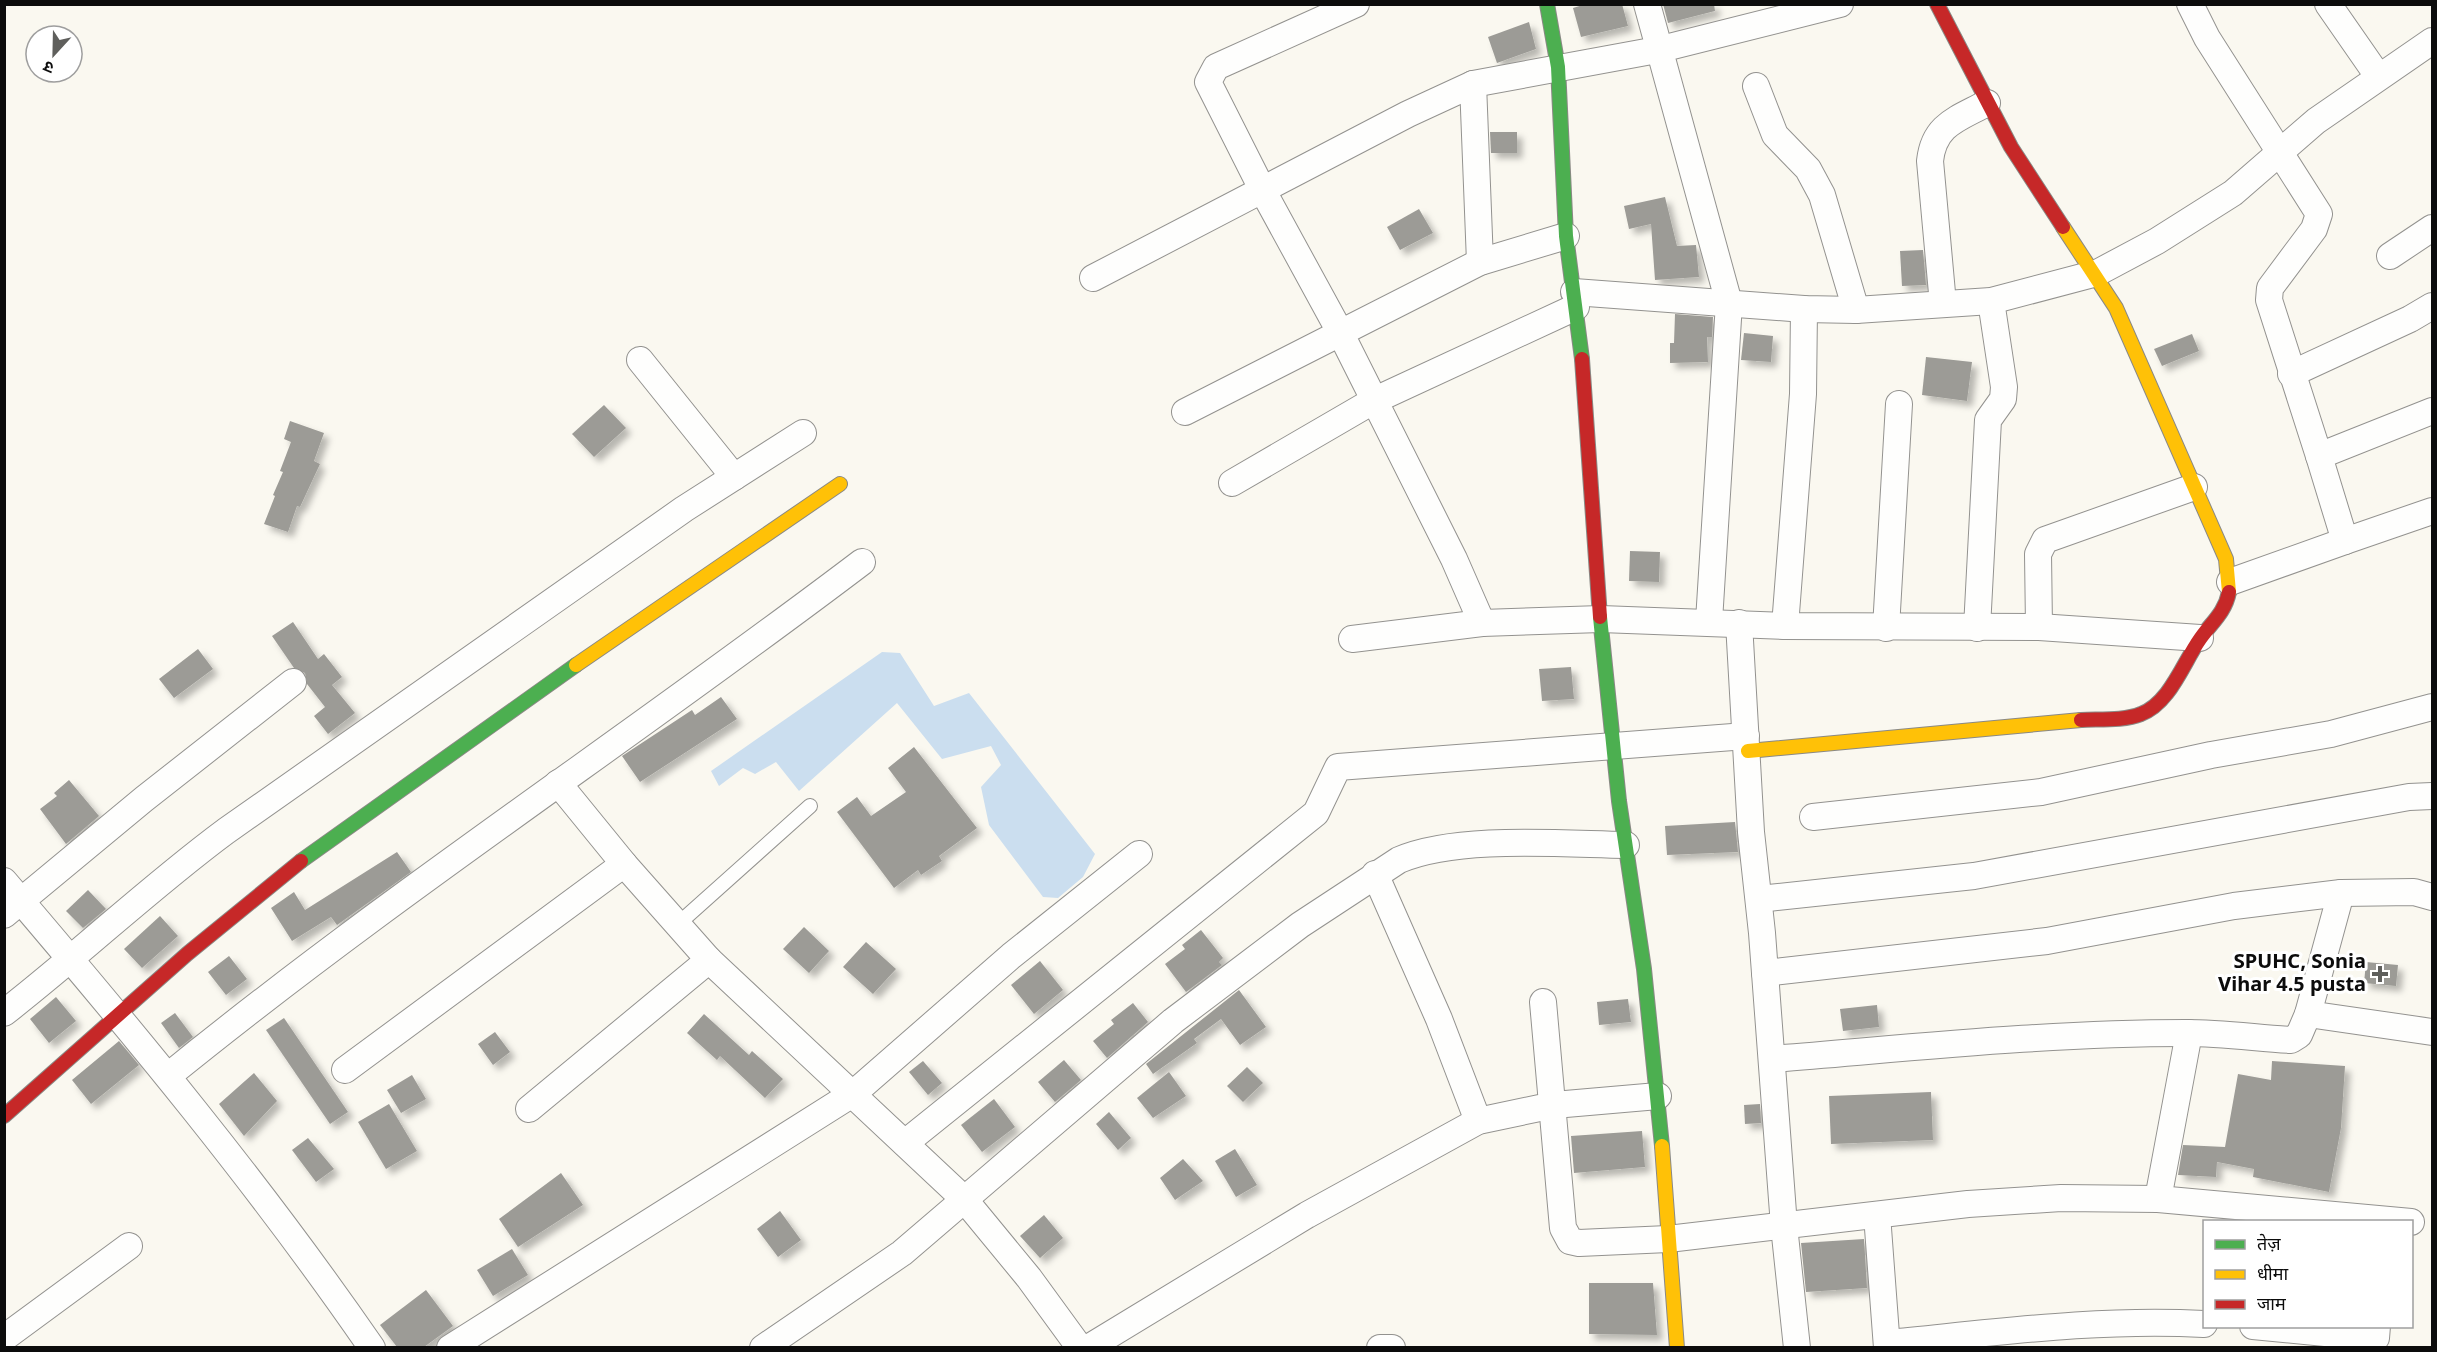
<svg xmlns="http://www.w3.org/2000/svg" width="2437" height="1352" viewBox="0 0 2437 1352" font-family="Georgia,'Noto Sans Devanagari',serif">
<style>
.water{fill:#cbdeef}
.building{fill:#9c9b96;filter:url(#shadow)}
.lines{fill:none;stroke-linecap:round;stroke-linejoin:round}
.lane-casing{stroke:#93928f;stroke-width:16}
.street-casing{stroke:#93928f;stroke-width:28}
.fast-casing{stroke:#8a8985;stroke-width:16}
.slow-casing{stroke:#8a8985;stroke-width:16}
.jam-casing{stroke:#8a8985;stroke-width:16}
.lane{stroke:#fefefd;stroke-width:14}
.street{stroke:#fefefd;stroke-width:26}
.fast{stroke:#4caf50;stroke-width:14}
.slow{stroke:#ffc107;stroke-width:14}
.jam{stroke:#c62828;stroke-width:14}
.poi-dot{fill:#5f5f5c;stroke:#fff;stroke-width:2}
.labels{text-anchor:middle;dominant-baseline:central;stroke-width:6;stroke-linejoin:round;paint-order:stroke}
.poi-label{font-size:20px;font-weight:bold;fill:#0c0c0c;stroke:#fff;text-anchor:end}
</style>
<defs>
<filter id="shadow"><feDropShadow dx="5.5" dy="5.5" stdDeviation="3" flood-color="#0004"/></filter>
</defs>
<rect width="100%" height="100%" fill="#faf8f0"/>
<path class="water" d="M 882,652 L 900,653 L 934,706 L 969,693 L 1095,854 L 1083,877 L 1058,898 L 1043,897 L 989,825 L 981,787 L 1001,765 L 991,746 L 942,759 L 897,703 L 799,791 L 776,762 L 755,774 L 743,768 L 719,786 L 711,771 Z"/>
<g class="building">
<path d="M 1586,4 L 1622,4 L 1628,26 L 1581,37 L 1573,8 Z"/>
<path d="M 1663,4 L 1714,4 L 1715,11 L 1668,23 Z"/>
<path d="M 1529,22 L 1536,49 L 1497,63 L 1488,37 Z"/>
<path d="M 1490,132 L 1517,132 L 1517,153 L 1491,153 Z"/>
<path d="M 1665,197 L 1677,246 L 1696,245 L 1699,277 L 1655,280 L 1651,224 L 1629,229 L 1624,206 Z"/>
<path d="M 1419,209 L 1433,233 L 1400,250 L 1387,227 Z"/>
<path d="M 1923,250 L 1926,285 L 1902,286 L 1900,251 Z"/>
<path d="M 1675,314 L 1713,317 L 1712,337 L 1707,337 L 1708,362 L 1670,363 L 1670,343 L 1674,343 Z"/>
<path d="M 1744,333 L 1773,336 L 1771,362 L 1741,360 Z"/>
<path d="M 2192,334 L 2199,351 L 2162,366 L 2154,349 Z"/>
<path d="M 1926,357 L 1972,362 L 1967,401 L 1922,395 Z"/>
<path d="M 604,405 L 626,428 L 594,457 L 572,434 Z"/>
<path d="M 290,421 L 324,433 L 314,461 L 320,464 L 300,507 L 297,506 L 288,532 L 264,524 L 275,496 L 273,495 L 283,472 L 280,471 L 291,442 L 284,439 Z"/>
<path d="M 1630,551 L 1660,552 L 1659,582 L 1629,581 Z"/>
<path d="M 293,622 L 318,659 L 324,654 L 342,677 L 332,685 L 355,713 L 328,734 L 314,716 L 325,707 L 307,684 L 305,673 L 294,668 L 272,636 Z"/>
<path d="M 198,649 L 213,669 L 174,698 L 159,679 Z"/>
<path d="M 1571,667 L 1574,699 L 1542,701 L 1539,669 Z"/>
<path d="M 721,697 L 737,719 L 640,782 L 622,756 L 692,710 L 695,715 Z"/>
<path d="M 914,747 L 977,828 L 939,856 L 942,861 L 921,875 L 918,870 L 894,888 L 837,812 L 857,797 L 871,816 L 906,792 L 888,768 Z"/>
<path d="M 69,780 L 99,816 L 66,844 L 40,809 L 57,796 L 54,793 Z"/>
<path d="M 1735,822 L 1738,852 L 1667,855 L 1665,826 Z"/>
<path d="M 397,852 L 411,872 L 337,925 L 331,917 L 292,941 L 271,908 L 294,892 L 305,910 Z"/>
<path d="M 88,890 L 106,909 L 83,928 L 66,911 Z"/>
<path d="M 160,916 L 178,936 L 142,968 L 124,949 Z"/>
<path d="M 804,927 L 829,951 L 809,973 L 783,949 Z"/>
<path d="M 1201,930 L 1223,958 L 1219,962 L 1222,965 L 1186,992 L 1165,964 L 1185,949 L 1182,945 Z"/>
<path d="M 866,942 L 896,969 L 873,994 L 843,967 Z"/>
<path d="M 229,956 L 247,979 L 226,995 L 208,972 Z"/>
<path d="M 1040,961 L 1063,990 L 1034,1014 L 1011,985 Z"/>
<path d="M 2366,962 L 2398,965 L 2396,986 L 2364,983 Z"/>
<path d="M 1239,990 L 1266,1027 L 1240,1045 L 1221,1019 L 1194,1039 L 1197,1043 L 1153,1074 L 1146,1064 Z"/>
<path d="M 56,997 L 76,1021 L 49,1043 L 30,1019 Z"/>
<path d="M 1628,999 L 1631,1022 L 1599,1025 L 1597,1002 Z"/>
<path d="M 1133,1003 L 1148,1022 L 1107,1058 L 1093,1041 L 1114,1024 L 1111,1020 Z"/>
<path d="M 1877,1005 L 1879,1027 L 1843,1031 L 1840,1009 Z"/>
<path d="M 175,1013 L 193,1037 L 179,1048 L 161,1023 Z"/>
<path d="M 704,1014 L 749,1055 L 752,1051 L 783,1079 L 765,1098 L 720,1056 L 717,1060 L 687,1033 Z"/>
<path d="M 284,1018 L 348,1112 L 330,1124 L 266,1030 Z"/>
<path d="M 495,1032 L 510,1052 L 493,1065 L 478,1044 Z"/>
<path d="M 119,1041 L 139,1065 L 91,1104 L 72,1080 Z"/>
<path d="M 1064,1060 L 1081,1080 L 1055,1102 L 1038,1082 Z"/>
<path d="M 923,1061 L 942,1083 L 928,1095 L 909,1072 Z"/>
<path d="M 2272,1061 L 2345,1066 L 2341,1128 L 2329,1192 L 2253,1177 L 2254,1169 L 2217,1162 L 2216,1177 L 2178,1175 L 2183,1145 L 2225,1147 L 2238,1074 L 2271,1080 Z"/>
<path d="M 1247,1067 L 1263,1083 L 1243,1102 L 1227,1086 Z"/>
<path d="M 1169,1072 L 1186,1096 L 1153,1118 L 1137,1098 Z"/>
<path d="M 254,1073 L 277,1101 L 244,1136 L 219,1104 Z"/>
<path d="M 412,1075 L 426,1099 L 401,1113 L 387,1090 Z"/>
<path d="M 1931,1092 L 1933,1140 L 1831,1144 L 1829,1096 Z"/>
<path d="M 994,1099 L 1015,1127 L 982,1152 L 961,1125 Z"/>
<path d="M 389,1104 L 417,1151 L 386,1169 L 358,1122 Z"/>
<path d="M 1760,1104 L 1761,1123 L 1745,1124 L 1744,1105 Z"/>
<path d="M 1109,1112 L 1131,1138 L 1118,1150 L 1096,1124 Z"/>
<path d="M 1642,1131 L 1645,1167 L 1574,1173 L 1571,1136 Z"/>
<path d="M 308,1138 L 334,1169 L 316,1182 L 292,1150 Z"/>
<path d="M 1235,1149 L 1257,1185 L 1236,1197 L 1215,1161 Z"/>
<path d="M 1183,1159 L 1203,1181 L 1175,1200 L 1160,1178 Z"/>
<path d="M 561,1173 L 583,1205 L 518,1247 L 499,1219 Z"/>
<path d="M 780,1211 L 801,1240 L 778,1257 L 757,1229 Z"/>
<path d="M 1044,1215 L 1063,1238 L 1040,1258 L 1020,1236 Z"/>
<path d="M 1864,1239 L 1867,1288 L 1806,1292 L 1801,1243 Z"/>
<path d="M 512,1249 L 528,1275 L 493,1296 L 477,1270 Z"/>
<path d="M 1589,1283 L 1653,1283 L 1657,1335 L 1589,1334 Z"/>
<path d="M 426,1290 L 453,1326 L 424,1347 L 397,1347 L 380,1325 Z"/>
</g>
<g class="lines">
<defs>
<path id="lane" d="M 677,925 L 810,806"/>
<g id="street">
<path d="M 1356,4 L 1216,67 L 1208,82 L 1263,191 L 1340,332 L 1454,559 L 1482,623"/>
<path d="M 1647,4 L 1729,303 L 1709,621"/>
<path d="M 2190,4 L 2207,38 L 2319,214 L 2314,229 L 2270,288 L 2269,300 L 2319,456"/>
<path d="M 2328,4 L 2378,76"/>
<path d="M 1473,84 L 1480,262"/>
<path d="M 1756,86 L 1775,135 L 1808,169 L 1822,195 L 1856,310"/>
<path d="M 2390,256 L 2432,228"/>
<path d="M 1093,278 L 1408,114 L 1473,84 L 1657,50 L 1840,4"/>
<path d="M 1574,292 L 1804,309 L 1856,310 L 1991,301 L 2097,273 L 2157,241 L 2233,193 L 2316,121 L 2432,41"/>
<path d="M 1943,304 L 1930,161 C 1934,124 1958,119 1987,103"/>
<path d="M 640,360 L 734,477"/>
<path d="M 2291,374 L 2410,319 L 2432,306"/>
<path d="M 2432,411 L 2319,456 L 2345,541 L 2432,511"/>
<path d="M 1185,412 L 1480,262 L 1566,236"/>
<path d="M 1232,483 L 1373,401 L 1576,307"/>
<path d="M 2230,582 L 2345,541"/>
<path d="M 1739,623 L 1751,832 L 1762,933 L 1784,1226 L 1797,1348"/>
<path d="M 1785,626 L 1803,394 L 1804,309"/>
<path d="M 2039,627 L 2038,554 L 2045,540 L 2194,487"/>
<path d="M 1886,628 L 1899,404"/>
<path d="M 1977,628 L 1988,420 L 2003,399 L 2004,387 L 1991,301"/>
<path d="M 1352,639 L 1482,623 L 1601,619 L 1785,626 L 2039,627 L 2200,638"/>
<path d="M 558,783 L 624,864 L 709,960 L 964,1199 L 1029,1278 L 1080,1348"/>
<path d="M 1813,817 L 2041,792 L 2211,755 L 2331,734 L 2432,707"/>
<path d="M 1375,874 L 1439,1019 L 1478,1121"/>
<path d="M 4,881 C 133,1032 259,1184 372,1348"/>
<path d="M 1759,899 L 1974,876 L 2409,797 L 2432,796"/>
<path d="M 4,915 L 144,799 L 293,682"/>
<path d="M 1765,973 L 2047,941 L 2234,906 L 2341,893 L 2414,892 L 2432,897"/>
<path d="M 1543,1002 L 1563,1228 L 1570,1241 L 1579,1243 L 1668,1239 L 1968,1204 L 2061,1198 L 2158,1199 L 2411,1222"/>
<path d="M 4,1013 C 80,954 149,888 226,831 L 684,509 L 803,433"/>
<path d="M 2308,1014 L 2432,1032"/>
<path d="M 1772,1059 C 1910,1048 2048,1033 2186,1033 C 2221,1033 2257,1038 2291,1040 L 2299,1035 L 2308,1014 L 2341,893"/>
<path d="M 345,1070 L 624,864"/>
<path d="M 168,1076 C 392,894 633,736 862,562"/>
<path d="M 529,1109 L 709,960"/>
<path d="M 905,1143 L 1316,813 L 1338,767 L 1746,736"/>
<path d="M 2158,1199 L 2189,1033"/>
<path d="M 1877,1215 L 1887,1348"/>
<path d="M 2253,1326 L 2376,1338 L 2377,1326"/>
<path d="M 4,1338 L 129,1246"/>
<path d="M 1887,1343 C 1992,1333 2100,1318 2204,1324"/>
<path d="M 450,1348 L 854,1093 L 1011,956 L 1139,854"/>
<path d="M 763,1348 L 902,1253 L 1173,1021 L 1300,925 L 1399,860 C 1457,835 1562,844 1626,845"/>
<path d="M 1088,1348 L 1307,1215 L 1478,1121 L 1554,1105 L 1658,1096"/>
<path d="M 1380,1348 L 1392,1348"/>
</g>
<g id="fast">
<path d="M 1547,4 L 1558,67 L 1566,236 L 1582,359"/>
<path d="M 1600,617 L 1619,801 L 1644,969 L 1662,1146"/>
<path d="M 301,861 L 576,665"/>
</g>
<g id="slow">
<path d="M 2063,227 L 2116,308 L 2226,559 L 2229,592"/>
<path d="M 576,665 L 840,484"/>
<path d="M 1748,751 L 2081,720"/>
<path d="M 1662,1146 L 1677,1348"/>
</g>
<g id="jam">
<path d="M 1937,4 L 2011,147 L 2063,227"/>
<path d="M 1582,359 L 1600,617"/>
<path d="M 2081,720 C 2099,719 2124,721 2141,714 C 2170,703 2183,663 2200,639 C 2211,623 2225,613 2229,592"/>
<path d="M 4,1116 L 187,954 L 301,861"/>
</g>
</defs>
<use href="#lane" class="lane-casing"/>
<use href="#street" class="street-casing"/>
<use href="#fast" class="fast-casing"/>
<use href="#slow" class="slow-casing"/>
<use href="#jam" class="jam-casing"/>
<use href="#lane" class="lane"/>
<use href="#street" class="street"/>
<use href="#fast" class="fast"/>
<use href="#slow" class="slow"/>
<use href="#jam" class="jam"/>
</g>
<path class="poi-dot" d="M2377 965h6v6h6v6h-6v6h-6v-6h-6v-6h6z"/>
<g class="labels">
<g class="poi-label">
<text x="2366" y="963">SPUHC, Sonia<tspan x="2366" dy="23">Vihar 4.5 pusta</tspan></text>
</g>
</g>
<rect width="2437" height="1352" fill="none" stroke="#0c0c0c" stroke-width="12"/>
<rect x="2203" y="1220" width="210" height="108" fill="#ffffff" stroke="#9e9e9e" stroke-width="1.5"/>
<rect x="2215" y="1240" width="30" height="9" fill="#4caf50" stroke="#9e9e9e" stroke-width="1.5"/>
<text x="2257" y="1250" font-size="18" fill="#0c0c0c">तेज़</text>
<rect x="2215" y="1270" width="30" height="9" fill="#ffc107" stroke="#9e9e9e" stroke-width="1.5"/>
<text x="2257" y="1280" font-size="18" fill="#0c0c0c">धीमा</text>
<rect x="2215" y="1300" width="30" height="9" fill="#c62828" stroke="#9e9e9e" stroke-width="1.5"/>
<text x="2257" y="1310" font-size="18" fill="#0c0c0c">जाम</text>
<g transform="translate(54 54) rotate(202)"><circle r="28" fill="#ffffff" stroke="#9e9e9e" stroke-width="1.5"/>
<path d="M0-4.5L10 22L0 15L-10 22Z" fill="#5f5f5c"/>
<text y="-9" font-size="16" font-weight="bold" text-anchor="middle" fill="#0c0c0c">उ</text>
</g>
</svg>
